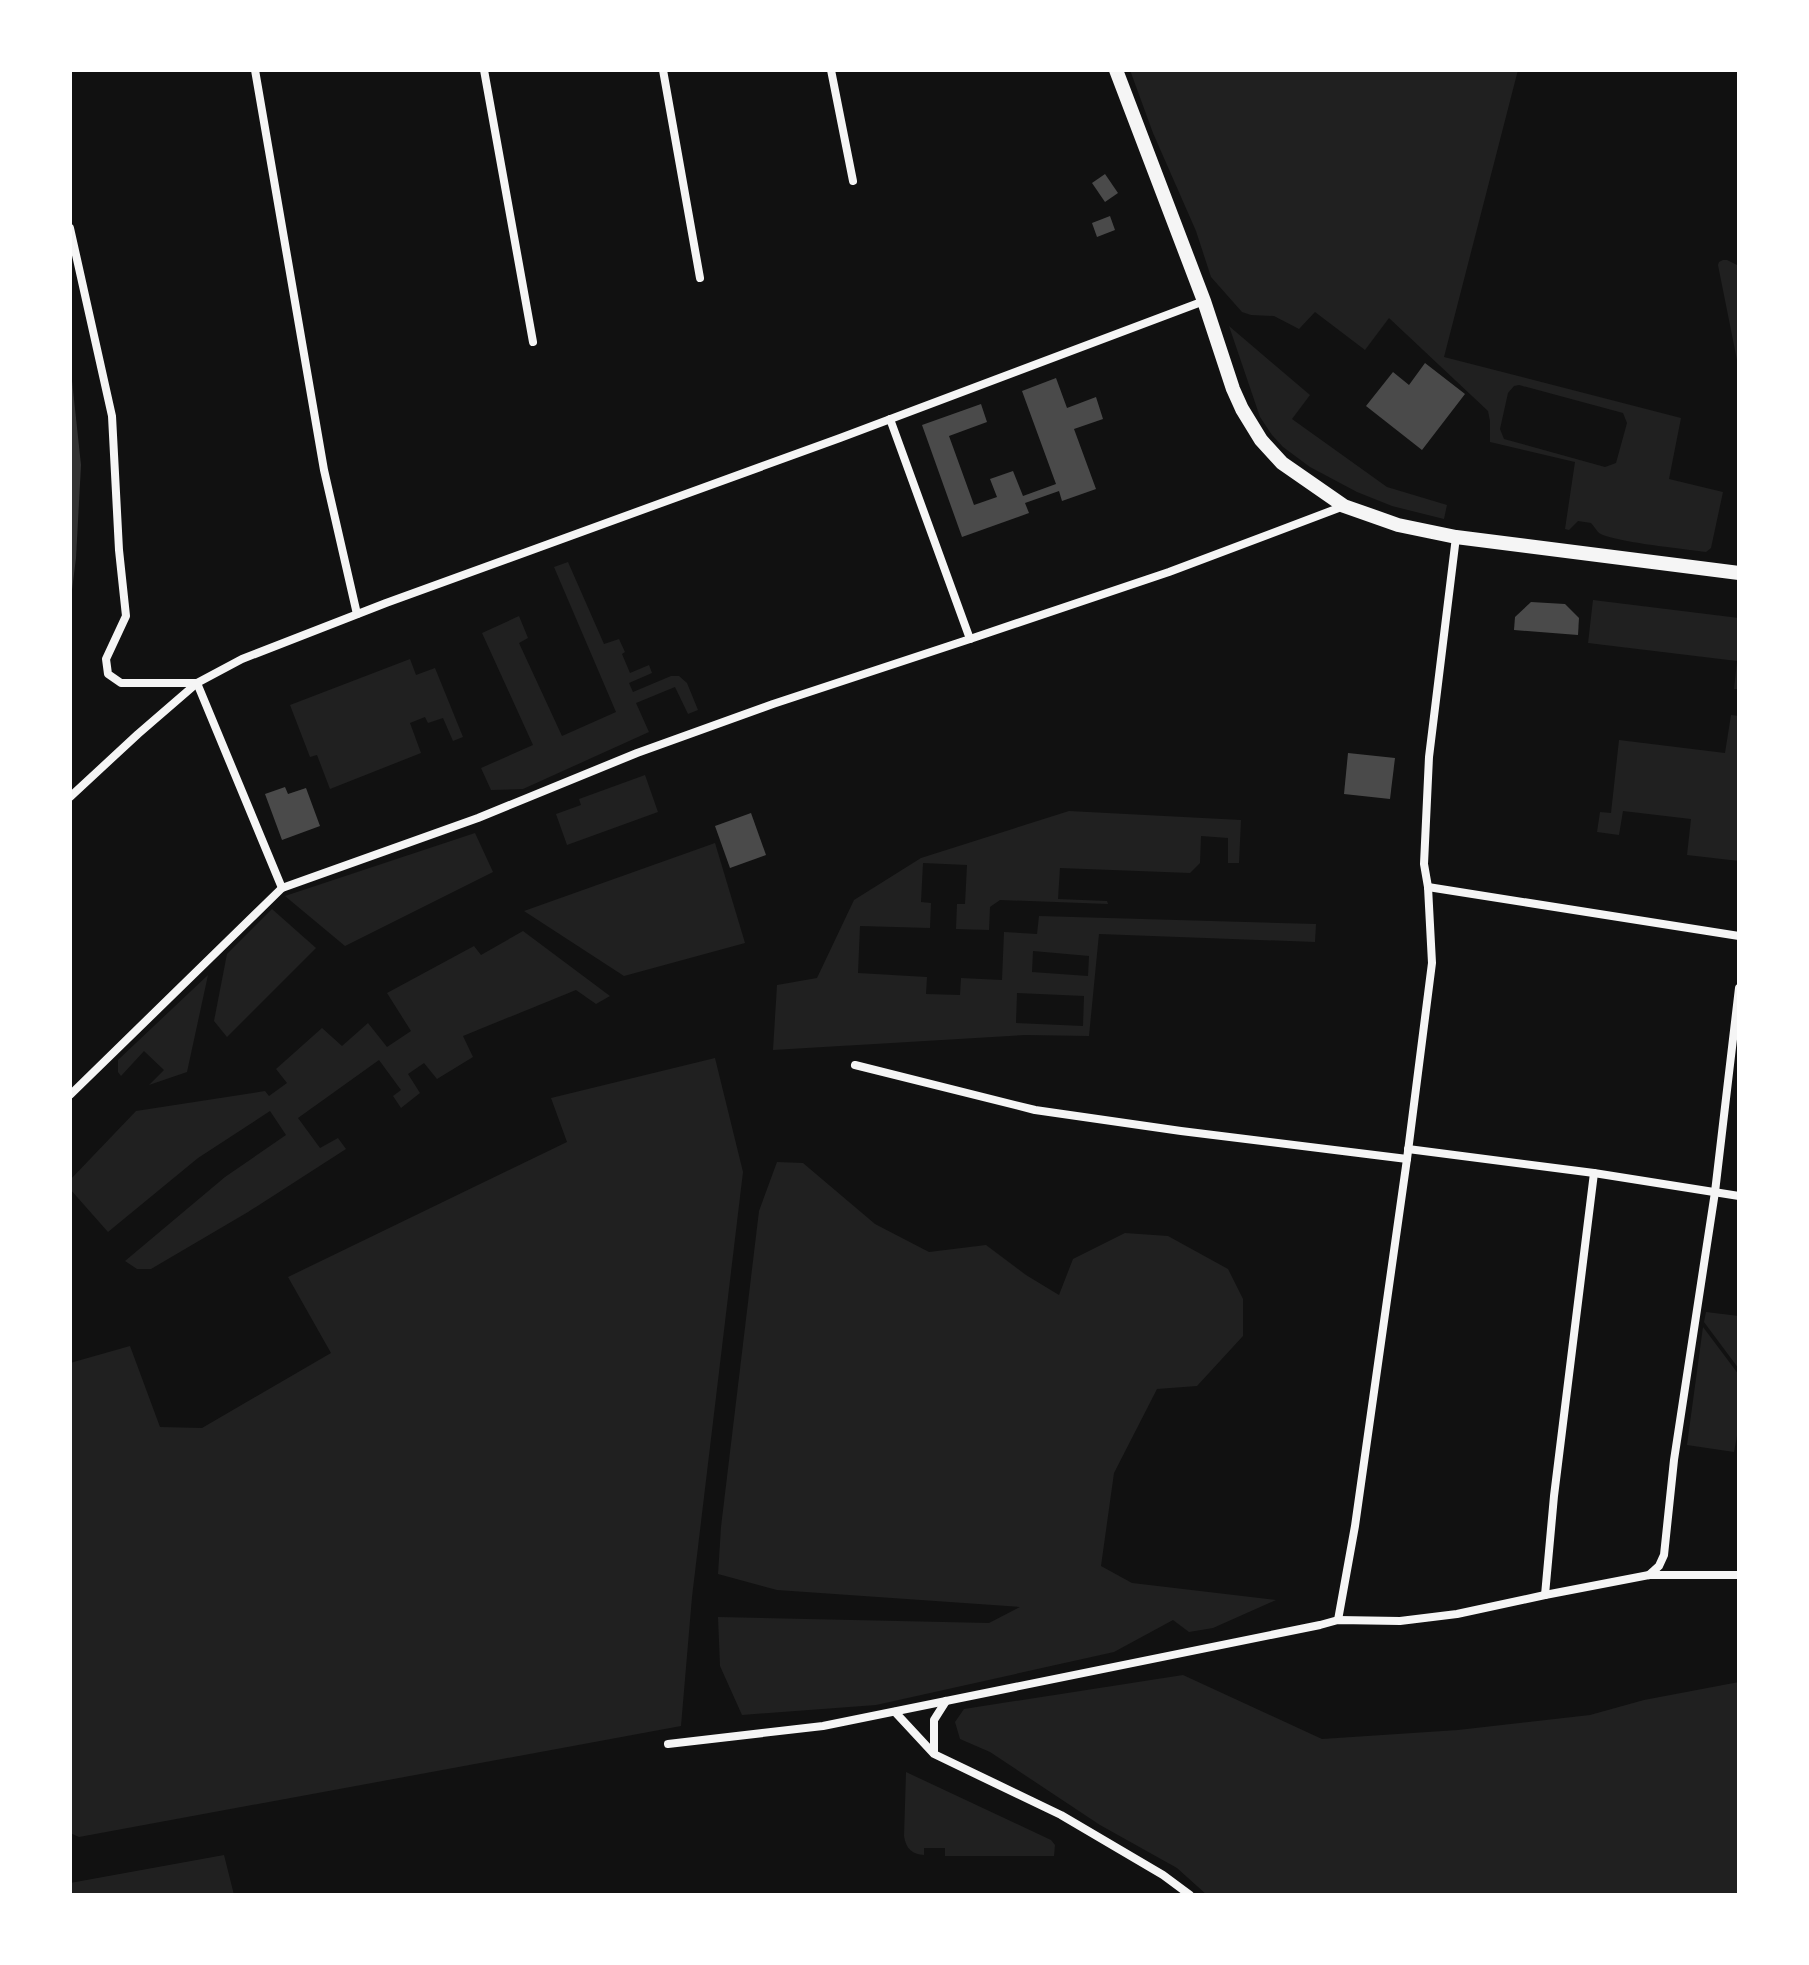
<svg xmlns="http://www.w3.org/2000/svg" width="1809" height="1965" viewBox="0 0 1809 1965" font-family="'PT Serif',serif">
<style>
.green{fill:#202020;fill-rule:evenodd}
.water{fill:#333}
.building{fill:#4a4a4a}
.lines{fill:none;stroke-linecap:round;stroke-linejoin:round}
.minor{stroke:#f5f5f5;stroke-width:8}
.trunk{stroke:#f5f5f5;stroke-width:14}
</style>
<rect width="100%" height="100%" fill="#111"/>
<g class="green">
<path d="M 1130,70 L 1518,70 L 1444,357 L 1681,418 L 1669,479 L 1723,492 L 1711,548 L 1706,552 C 1686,549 1613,542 1599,533 C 1598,532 1592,524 1591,523 L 1578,521 L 1569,530 L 1565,529 L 1575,462 L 1490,442 L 1490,421 L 1488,411 L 1389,318 L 1365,350 L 1315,312 L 1299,329 L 1274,316 L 1251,315 L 1242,312 L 1211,277 L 1196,231 L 1153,133 ZM 1519,385 L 1623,413 L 1627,423 L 1616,463 L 1605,467 L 1504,439 L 1500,429 L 1508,393 L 1514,386 Z"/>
<path d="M 1723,260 L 1727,260 L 1739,266 L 1739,370 L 1718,265 L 1719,262 Z"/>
<path d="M 1229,326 L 1310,395 L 1292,419 L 1387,487 L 1447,505 L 1444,519 L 1392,506 L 1357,492 L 1310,467 L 1283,447 L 1272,435 L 1260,417 Z"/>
<path d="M 568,562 L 604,644 L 619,639 L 625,652 L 622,654 L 630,673 L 649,665 L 652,673 L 629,683 L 633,692 L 671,676 L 679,676 L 687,683 L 698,710 L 688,714 L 675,687 L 636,703 L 649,732 L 523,789 L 491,790 L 481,768 L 533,745 L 482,633 L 519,616 L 528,638 L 519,643 L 562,736 L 616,712 L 554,567 Z"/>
<path d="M 1593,600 L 1739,618 L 1739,689 L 1734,689 L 1737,661 L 1588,643 Z"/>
<path d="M 410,659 L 416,675 L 435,668 L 463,737 L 453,741 L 443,718 L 428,723 L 425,717 L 410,723 L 421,753 L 330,789 L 317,755 L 310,757 L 290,705 Z"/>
<path d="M 1731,715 L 1739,716 L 1739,861 L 1687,855 L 1691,819 L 1623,811 L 1619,835 L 1597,832 L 1600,812 L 1611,813 L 1619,740 L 1725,753 Z"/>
<path d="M 645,775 L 658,812 L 567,845 L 556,814 L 581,805 L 579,799 Z"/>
<path d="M 1069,811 L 1241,820 L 1239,863 L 1228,863 L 1228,838 L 1201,836 L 1200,863 L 1190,873 L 1060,868 L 1058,899 L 1107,901 L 1108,904 L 1000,900 L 990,907 L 989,930 L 956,929 L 957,904 L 965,904 L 967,865 L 923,863 L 921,902 L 931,903 L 930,928 L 860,926 L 858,973 L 927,977 L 926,994 L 960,995 L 961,978 L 1002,980 L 1004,932 L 1037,934 L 1039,916 L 1316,924 L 1315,942 L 1099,934 L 1089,1036 L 1025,1035 L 773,1050 L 777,985 L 817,978 L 854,900 L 921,858 ZM 1033,951 L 1089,956 L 1088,976 L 1032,972 ZM 1017,993 L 1084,996 L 1083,1026 L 1016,1023 Z"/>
<path d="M 475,833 L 493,872 L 345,946 L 285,896 Z"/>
<path d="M 715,843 L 745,943 L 624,976 L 524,911 Z"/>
<path d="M 272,909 L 316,948 L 227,1037 L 214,1021 L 227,954 Z"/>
<path d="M 523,931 L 610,996 L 596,1004 L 576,990 L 463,1036 L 473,1057 L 437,1079 L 424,1063 L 408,1074 L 420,1093 L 401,1108 L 393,1096 L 401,1090 L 379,1060 L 298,1118 L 320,1148 L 338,1138 L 346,1149 L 248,1212 L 151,1269 L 137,1269 L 125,1261 L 225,1177 L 286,1135 L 270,1111 L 198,1158 L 108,1232 L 70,1189 L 70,1180 L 136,1111 L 265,1091 L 269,1096 L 287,1083 L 276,1069 L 322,1028 L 342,1046 L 368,1023 L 387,1047 L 411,1031 L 387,993 L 474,946 L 481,955 Z"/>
<path d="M 208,975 L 187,1072 L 149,1085 L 164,1070 L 144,1051 L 121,1076 L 118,1072 L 118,1060 Z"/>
<path d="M 715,1058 L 743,1172 L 692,1597 L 681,1726 L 79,1837 L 70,1833 L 70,1363 L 130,1346 L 160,1427 L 202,1428 L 331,1353 L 288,1277 L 567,1142 L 551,1098 Z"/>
<path d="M 777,1162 L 803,1163 L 875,1224 L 929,1252 L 986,1245 L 1026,1275 L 1059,1295 L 1073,1259 L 1125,1233 L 1168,1236 L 1228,1269 L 1243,1299 L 1243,1336 L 1197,1386 L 1157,1389 L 1114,1473 L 1101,1566 L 1132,1583 L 1276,1600 L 1213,1628 L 1189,1632 L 1173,1620 L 1114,1652 L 876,1705 L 742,1715 L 720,1666 L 718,1617 L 989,1623 L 1020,1607 L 777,1590 L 718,1574 L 721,1527 L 759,1211 Z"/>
<path d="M 1706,1312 L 1739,1316 L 1739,1369 L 1704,1322 Z"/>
<path d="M 1703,1327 L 1739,1375 L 1739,1425 L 1734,1452 L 1687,1445 Z"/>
<path d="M 1183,1675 L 1322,1739 L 1458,1730 L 1590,1715 L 1644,1700 L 1739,1682 L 1739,1895 L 1207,1895 L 1177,1868 L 1100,1825 L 990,1752 L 960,1739 L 955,1722 L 964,1709 Z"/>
<path d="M 906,1772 L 1051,1840 L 1055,1845 L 1054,1856 L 945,1856 L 945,1848 L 924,1848 L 924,1855 C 912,1854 906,1849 904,1836 Z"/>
<path d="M 224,1855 L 234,1895 L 70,1895 L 70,1883 Z"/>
</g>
<path class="water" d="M 70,362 L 81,465 L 76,558 L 70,606 Z"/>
<g class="building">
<path d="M 1105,174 L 1118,193 L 1105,202 L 1092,183 Z"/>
<path d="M 1110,216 L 1115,230 L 1097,237 L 1092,223 Z"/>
<path d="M 1425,363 L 1465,394 L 1422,450 L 1366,406 L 1393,372 L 1409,385 Z"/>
<path d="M 1056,378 L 1067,408 L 1096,397 L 1103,419 L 1074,429 L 1096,489 L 1062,501 L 1059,491 L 1025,503 L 1029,513 L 962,537 L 922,425 L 981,404 L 987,422 L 949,436 L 974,505 L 997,497 L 990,479 L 1013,471 L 1023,496 L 1056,484 L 1022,391 Z"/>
<path d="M 1531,602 L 1565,604 L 1579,618 L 1578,635 L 1514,630 L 1515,617 Z"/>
<path d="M 1348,753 L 1395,758 L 1390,799 L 1344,794 Z"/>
<path d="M 285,787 L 288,794 L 306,788 L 320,826 L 282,840 L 265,794 Z"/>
<path d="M 751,813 L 766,855 L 730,868 L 715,826 Z"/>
</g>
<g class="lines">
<g class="minor">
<path d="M 255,70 L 324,470 L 357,614"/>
<path d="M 484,70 L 533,342"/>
<path d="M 663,70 L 700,278"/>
<path d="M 831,70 L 853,181"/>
<path d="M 70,228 L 112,416 L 119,550 L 126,616 L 106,659 L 108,674 L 121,683 L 197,683 L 282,888"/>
<path d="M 970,639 L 1169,572 L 1344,506"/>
<path d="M 70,797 L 138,734 L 197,683 L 242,659 L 386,603 L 840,438 L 1204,301"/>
<path d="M 1428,887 L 1739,936"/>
<path d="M 855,1065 L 1035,1110 L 1181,1131 L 1407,1159"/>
<path d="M 70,1095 L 282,888 L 478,818 L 637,753 L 773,704 L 970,639 L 890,419"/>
<path d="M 1408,1149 L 1594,1173 L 1739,1196"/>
<path d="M 1649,1575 L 1659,1566 L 1664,1555 L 1674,1460 L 1715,1192 L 1739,988"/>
<path d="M 1545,1595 L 1554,1496 L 1594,1173"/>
<path d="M 1338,1620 L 1355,1526 L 1407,1159 L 1432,963 L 1428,887 L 1424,864 L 1429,757 L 1456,537"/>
<path d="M 895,1712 L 934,1754 L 1061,1815 L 1163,1875 L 1190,1895"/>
<path d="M 668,1744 L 823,1726 L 1320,1625 L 1338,1620 L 1400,1621 L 1457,1614 L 1545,1595 L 1649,1575 L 1739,1575"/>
<path d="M 934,1753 L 934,1720 L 946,1701"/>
</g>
<path class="trunk" d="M 1116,70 L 1204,301 L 1233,389 L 1242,409 L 1261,440 L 1282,463 L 1344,506 L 1398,525 L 1456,537 L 1739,573"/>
</g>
<rect width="1809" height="1965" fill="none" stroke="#ffffff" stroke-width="144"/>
</svg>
